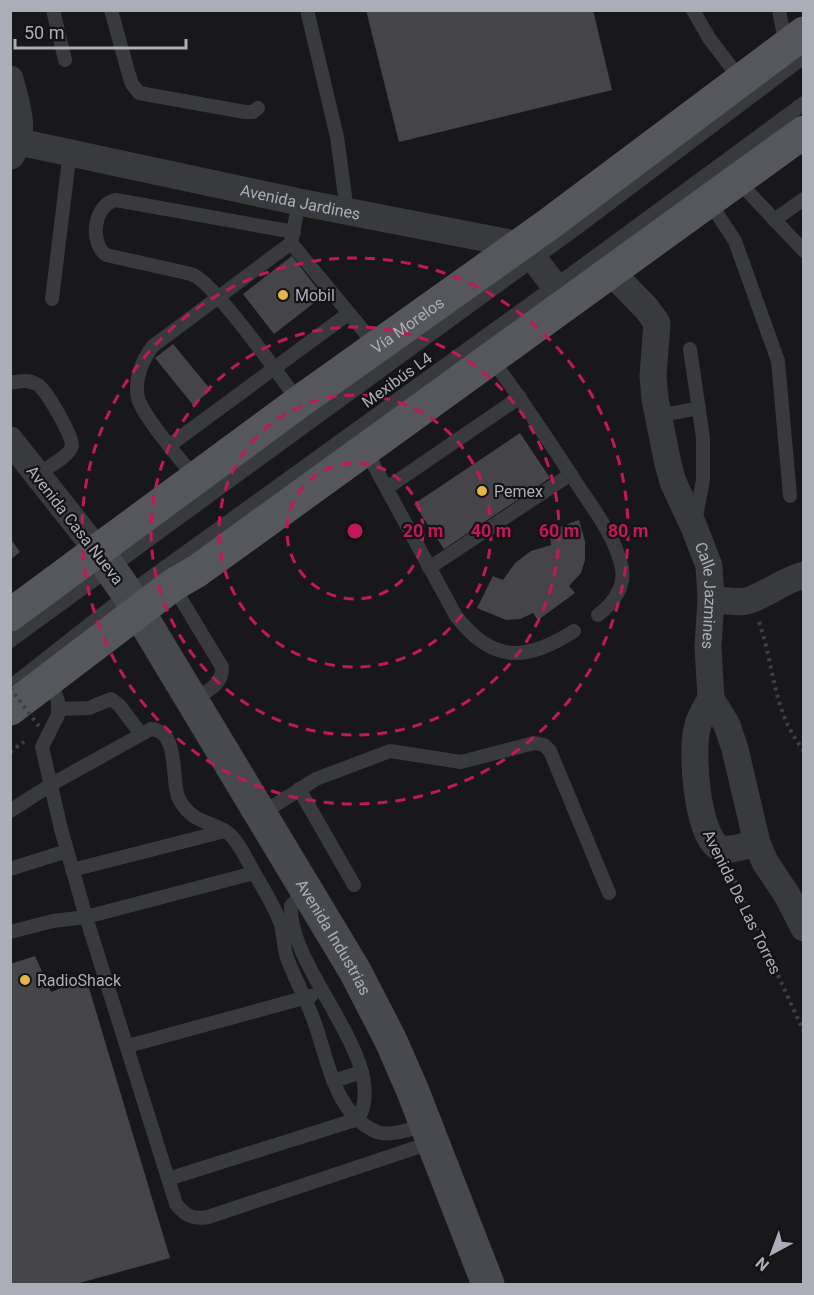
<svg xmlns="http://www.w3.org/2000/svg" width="814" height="1295" viewBox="0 0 814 1295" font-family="Roboto,sans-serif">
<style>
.building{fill:#454549}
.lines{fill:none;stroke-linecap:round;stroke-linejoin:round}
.path{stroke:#3f4045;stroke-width:4;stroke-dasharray:3 4.5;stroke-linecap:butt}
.service{stroke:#393a3e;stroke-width:14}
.minor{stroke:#393a3e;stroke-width:27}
.secondary{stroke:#47494e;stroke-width:33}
.primary{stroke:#55575d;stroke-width:33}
.path-bridge{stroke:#3f4045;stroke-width:4;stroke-dasharray:3 4.5;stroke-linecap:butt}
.ring{fill:none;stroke:#c2185b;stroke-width:3;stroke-dasharray:10 8}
.poi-dot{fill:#e4b645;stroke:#131315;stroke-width:2}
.labels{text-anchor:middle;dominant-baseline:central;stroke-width:4.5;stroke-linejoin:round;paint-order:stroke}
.street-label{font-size:16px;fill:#abaeb8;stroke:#131315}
.poi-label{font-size:16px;fill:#abaeb8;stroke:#131315;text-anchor:start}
.centre{fill:#c2185b;stroke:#131315;stroke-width:3}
.ring-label{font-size:18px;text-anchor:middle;font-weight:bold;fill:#c2185b;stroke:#131315;stroke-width:4.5;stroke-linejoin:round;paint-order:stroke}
</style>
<rect width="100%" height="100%" fill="#18181a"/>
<g class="building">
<path d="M 366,10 L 593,10 L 612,90 L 399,142 Z"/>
<path d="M 292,256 L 323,296 L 274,334 L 243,294 Z"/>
<path d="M 173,344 L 211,390 L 193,405 L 155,358 Z"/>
<path d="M 520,433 L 550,478 L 444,549 L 414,504 Z"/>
<path d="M 579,520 L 585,541 L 585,560 L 581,573 L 569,586 L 575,593 L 538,620 L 533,613 L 520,619 L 506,620 L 477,608 L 493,576 L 503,580 L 515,563 L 531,551 L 551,545 L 550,531 Z"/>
<path d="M 10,538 L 20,552 L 10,560 Z"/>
<path d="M 35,956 L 51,992 L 86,978 L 170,1258 L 76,1284 L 10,1284 L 10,964 Z"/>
</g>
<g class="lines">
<g class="path">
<path d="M 759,622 C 775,667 772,711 804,751"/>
<path d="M 10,752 L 24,742"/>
<path d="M 731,873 L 804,1032"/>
</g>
<g class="service">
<path d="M 53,10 L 65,60"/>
<path d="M 111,10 L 129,75 L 132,84 L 139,93 L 245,112 L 253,112 L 258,108"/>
<path d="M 307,10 L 337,137 L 347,211"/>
<path d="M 693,10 L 709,38 L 741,80"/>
<path d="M 779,10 L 786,46"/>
<path d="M 737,180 L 804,251"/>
<path d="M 708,200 L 735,241 L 778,361 L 790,496"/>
<path d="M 774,220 L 804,199"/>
<path d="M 294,232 L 116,200 C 94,204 89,242 106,255 L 191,274 C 213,280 281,378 299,402"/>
<path d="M 291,243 L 377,347"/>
<path d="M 52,299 L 70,151"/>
<path d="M 690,349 L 703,438 L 703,480 L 695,522"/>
<path d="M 491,358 C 522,400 551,444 579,487 C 595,511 614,536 621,564 C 627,585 614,603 598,615"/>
<path d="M 10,383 C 20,381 29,379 38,385 C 46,390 73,436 72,446 C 70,456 45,469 36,475"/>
<path d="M 658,416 L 699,408"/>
<path d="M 170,445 L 348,314"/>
<path d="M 365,449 L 456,616 C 492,663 526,662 574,631"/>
<path d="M 195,478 C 182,461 143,417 138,398 C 134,380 142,360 153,346 L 291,243 L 299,202"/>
<path d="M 387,488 L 520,397"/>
<path d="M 429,568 L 571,474"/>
<path d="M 173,586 L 222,667 C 223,686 205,692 191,701"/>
<path d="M 10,641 L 578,227 L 804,57"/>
<path d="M 49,679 L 58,701 L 58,715 L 42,747 L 61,829 L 86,917 L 176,1204 C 185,1215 192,1220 208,1217 L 433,1142"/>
<path d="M 10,687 L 128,594 L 555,286 L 804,103"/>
<path d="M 58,709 L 89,708 L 111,699 L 119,705 L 141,734"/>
<path d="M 299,789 L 354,885"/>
<path d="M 10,811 L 52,784 L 151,729 C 181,731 170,782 179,799 C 191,822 209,821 227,832 C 239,841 247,861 255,874 C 263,889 274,905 280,922 C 284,934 283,946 287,958 C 295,979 306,999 314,1021 C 328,1059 334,1114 377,1132 C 391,1137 413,1128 426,1125"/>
<path d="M 261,814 L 316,779 L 390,751 L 461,762 L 534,743 L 544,745 L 550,751 L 609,893"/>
<path d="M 10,869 L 67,851"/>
<path d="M 72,870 L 225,831"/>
<path d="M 10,932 L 53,921 L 86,917 L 254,873"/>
<path d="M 128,1046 L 311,996"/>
<path d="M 333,1081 L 362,1072"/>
<path d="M 168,1179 L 358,1119 C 392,1062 288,970 291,906 L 306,889"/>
</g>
<g class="minor">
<path d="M 10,79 C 17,106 27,131 11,156"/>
<path id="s1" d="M 10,140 L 299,202 L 520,245 L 534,259 L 567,302"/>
<path id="s2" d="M 610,271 L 647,309 L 657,323 L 653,376 L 655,399 L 668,464 L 673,482 L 694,527 L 709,566 L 711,599 L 708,647 L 711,699 L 727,725 L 735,749 L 757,843 L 765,862 L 787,895 L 804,928"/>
<path d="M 10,440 L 97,550"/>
<path d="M 711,599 C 723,600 739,604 750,600 C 769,593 784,580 804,575"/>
<path d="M 711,699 C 705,709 699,718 697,729 C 691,751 697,838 720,848 C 730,852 746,845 757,843"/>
</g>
<path class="secondary" id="s3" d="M 97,550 L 128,594 L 355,971 L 391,1041 L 412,1089 L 488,1284"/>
<g class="primary">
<path id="s4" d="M 10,615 L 299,402 L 549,224 L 804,33"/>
<path d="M 10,709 L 173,585 L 197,571 L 804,132"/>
</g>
<path class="path-bridge" d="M 10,688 L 41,729"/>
</g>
<g class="ring">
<circle cx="355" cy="531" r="68"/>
<circle cx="355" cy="531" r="136"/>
<circle cx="355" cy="531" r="204"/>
<circle cx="355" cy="531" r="273"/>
</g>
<g class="poi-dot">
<circle cx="283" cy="295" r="6"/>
<circle cx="482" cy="491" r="6"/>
<circle cx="25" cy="980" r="6"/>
</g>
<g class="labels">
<g class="street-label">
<text stroke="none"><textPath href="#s1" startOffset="297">Avenida Jardines</textPath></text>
<text stroke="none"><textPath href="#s4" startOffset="492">Vía Morelos</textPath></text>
<text transform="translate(397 380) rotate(-36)">Mexibús L4</text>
<text transform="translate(75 525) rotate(52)">Avenida Casa Nueva</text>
<text stroke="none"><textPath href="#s2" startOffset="352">Calle Jazmines</textPath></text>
<text transform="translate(742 902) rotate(64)">Avenida De Las Torres</text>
<text stroke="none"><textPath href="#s3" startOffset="454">Avenida Industrias</textPath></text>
</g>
<g class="poi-label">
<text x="295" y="295">Mobil</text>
<text x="494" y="491">Pemex</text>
<text x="37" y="980">RadioShack</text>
</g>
</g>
<circle cx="355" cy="531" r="9" class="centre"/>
<g class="ring-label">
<text x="423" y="537">20 m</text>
<text x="491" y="537">40 m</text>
<text x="559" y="537">60 m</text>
<text x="628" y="537">80 m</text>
</g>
<rect width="814" height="1295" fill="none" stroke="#abaeb8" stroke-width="24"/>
<g transform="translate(772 1253) rotate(221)" stroke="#131315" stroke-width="4.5" paint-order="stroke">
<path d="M0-4.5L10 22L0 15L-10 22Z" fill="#abaeb8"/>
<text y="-9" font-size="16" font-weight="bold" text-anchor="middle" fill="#abaeb8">N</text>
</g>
<path d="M15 39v9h171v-9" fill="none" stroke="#abaeb8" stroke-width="3"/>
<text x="24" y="39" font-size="18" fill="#abaeb8" stroke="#131315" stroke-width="4.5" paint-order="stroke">50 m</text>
</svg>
